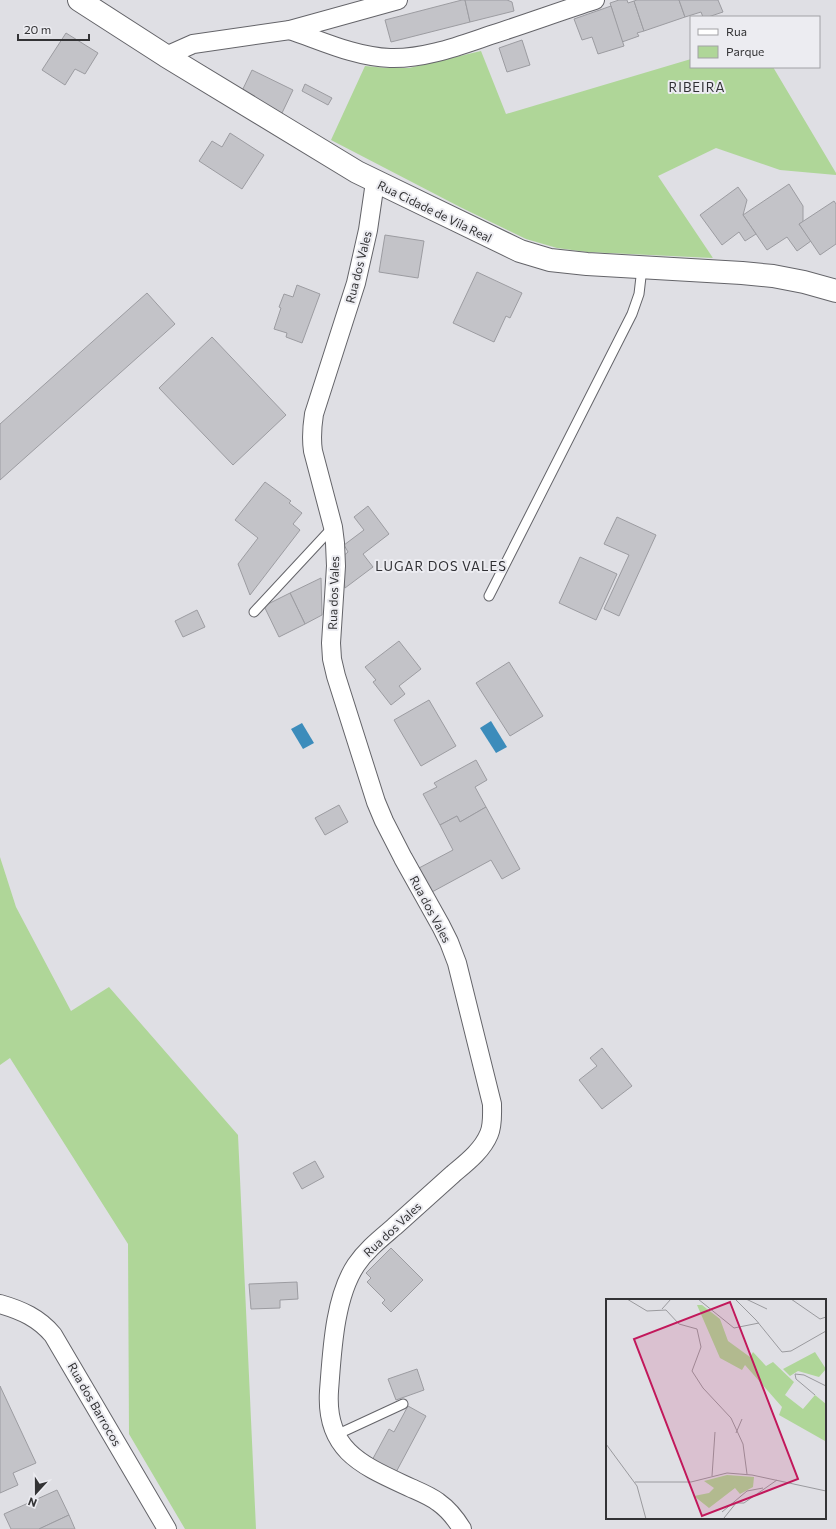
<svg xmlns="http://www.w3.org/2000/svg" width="836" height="1529" viewBox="0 0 836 1529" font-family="Commissioner,sans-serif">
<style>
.green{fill:#afd698}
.water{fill:#3c8cbb}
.building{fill:#c3c3c8;stroke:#9c9ca1}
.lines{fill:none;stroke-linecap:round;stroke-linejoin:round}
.service-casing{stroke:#646469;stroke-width:11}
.minor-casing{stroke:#646469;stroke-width:20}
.tertiary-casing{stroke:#646469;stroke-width:24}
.service{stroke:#fff;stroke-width:9}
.minor{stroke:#fff;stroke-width:18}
.tertiary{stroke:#fff;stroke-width:22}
.labels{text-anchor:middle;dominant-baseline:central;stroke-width:4;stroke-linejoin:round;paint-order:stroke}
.street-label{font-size:12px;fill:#333335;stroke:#ececf1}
.neighbourhood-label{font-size:13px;letter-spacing:1px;fill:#303034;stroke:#ececf1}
.inset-road{fill:none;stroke:#9a9a9e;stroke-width:1}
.view{fill:#c2185b;fill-opacity:0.15;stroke:#c2185b;stroke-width:2}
.inset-edge{fill:none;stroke:#333335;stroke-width:2}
</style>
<rect width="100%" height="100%" fill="#dfdfe4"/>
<g class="green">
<path d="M 481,51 L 506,114 L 691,59 L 691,67 L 773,67 L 836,173 L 836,175 L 780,170 L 716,148 L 658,176 L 713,258 L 587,252 L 557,248 L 526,239 L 460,207 L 331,140 L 365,66 L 387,68 L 409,68 Z"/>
<path d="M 0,857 L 16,907 L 71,1011 L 109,987 L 238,1135 L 256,1529 L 185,1529 L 129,1434 L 128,1244 L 10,1058 L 0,1065 Z"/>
</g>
<g class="water">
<path d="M 491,721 L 507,747 L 496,753 L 480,728 Z"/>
<path d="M 302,723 L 314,743 L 303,749 L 291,729 Z"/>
</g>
<g class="building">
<path d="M 462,0 L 465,0 L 470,22 L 391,42 L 385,20 Z"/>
<path d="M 465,0 L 507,0 L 512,2 L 514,11 L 470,22 Z"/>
<path d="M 619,0 L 627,0 L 628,3 L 634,1 L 644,31 L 637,33 L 639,36 L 622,42 L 610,3 Z"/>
<path d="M 637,0 L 679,0 L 685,17 L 644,31 L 634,1 Z"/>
<path d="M 679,0 L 718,0 L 723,12 L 708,17 L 703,17 L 701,12 L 685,17 Z"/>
<path d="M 611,6 L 624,46 L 598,54 L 592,37 L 582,40 L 574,19 Z"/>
<path d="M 66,33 L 98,53 L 85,74 L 75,69 L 65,85 L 42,70 Z"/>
<path d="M 522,40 L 530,65 L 507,72 L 499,48 Z"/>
<path d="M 252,70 L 293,90 L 282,113 L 241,93 Z"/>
<path d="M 305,84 L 332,98 L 328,105 L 302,91 Z"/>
<path d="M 230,133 L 264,155 L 242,189 L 199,161 L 212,141 L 222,147 Z"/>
<path d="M 789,184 L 803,206 L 803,222 L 799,224 L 811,241 L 797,251 L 787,237 L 767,250 L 743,215 Z"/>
<path d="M 738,187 L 747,200 L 743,215 L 756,234 L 745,241 L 739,232 L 722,245 L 700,215 Z"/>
<path d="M 834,201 L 836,204 L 836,244 L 820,255 L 799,224 Z"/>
<path d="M 385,235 L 424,241 L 418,278 L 379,272 Z"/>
<path d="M 477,272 L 522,293 L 510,318 L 506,316 L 494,342 L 453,323 Z"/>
<path d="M 297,285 L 320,294 L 302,343 L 286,337 L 287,333 L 274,329 L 281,308 L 279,307 L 284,294 L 293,297 Z"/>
<path d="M 147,293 L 175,324 L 0,480 L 0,424 Z"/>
<path d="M 212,337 L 286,415 L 233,465 L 159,388 Z"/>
<path d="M 265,482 L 291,501 L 289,503 L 302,513 L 293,524 L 300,530 L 250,595 L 238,564 L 258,538 L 235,520 Z"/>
<path d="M 368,506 L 389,534 L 363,554 L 373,567 L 345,588 L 341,558 L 348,552 L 344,545 L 364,530 L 354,517 Z"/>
<path d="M 617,517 L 656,535 L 619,616 L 604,609 L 629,555 L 604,544 Z"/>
<path d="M 580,557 L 617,574 L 596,620 L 559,603 Z"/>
<path d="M 321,578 L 322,615 L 305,624 L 290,593 Z"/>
<path d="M 290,593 L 305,624 L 279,637 L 264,606 Z"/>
<path d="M 197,610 L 205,627 L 183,637 L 175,621 Z"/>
<path d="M 399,641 L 421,669 L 399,686 L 405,694 L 391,705 L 373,682 L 376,680 L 365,667 Z"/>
<path d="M 509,662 L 543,716 L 510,736 L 476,683 Z"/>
<path d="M 429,700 L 456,746 L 421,766 L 394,720 Z"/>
<path d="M 476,760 L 487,780 L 475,787 L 486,807 L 460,822 L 457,816 L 440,825 L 423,794 L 437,787 L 434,783 Z"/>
<path d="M 339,805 L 348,822 L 325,835 L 315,818 Z"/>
<path d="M 486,807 L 520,869 L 502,879 L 491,860 L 432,892 L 419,868 L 453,850 L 440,825 L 457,816 L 460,822 Z"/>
<path d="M 602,1048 L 632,1086 L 602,1109 L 579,1080 L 597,1066 L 590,1058 Z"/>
<path d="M 315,1161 L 324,1177 L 302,1189 L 293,1173 Z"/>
<path d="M 391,1248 L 423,1280 L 391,1312 L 382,1303 L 385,1300 L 367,1282 L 371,1278 L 366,1273 Z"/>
<path d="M 297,1282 L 298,1299 L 280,1300 L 280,1308 L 251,1309 L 249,1284 Z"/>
<path d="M 417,1369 L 424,1390 L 396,1400 L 388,1379 Z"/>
<path d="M 0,1386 L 36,1463 L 13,1473 L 18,1485 L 0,1493 Z"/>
<path d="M 408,1406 L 426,1416 L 394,1476 L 370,1464 L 389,1429 L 394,1432 Z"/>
<path d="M 57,1490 L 69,1515 L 39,1529 L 11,1529 L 4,1514 Z"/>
<path d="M 69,1515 L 75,1529 L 39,1529 Z"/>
</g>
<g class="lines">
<defs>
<g id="service">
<path d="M 489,596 L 632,314 L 639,294 L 642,268"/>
<path d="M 254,612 L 333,527"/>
<path d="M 336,1435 L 403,1404"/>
</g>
<g id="minor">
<path d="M 290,30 C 322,41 356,57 390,58 C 426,59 461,45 494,34 C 528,23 561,11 595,0"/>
<path d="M 166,56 L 193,44 L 290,30 L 398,0"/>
<path d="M 375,182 L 368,230 L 356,283 L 314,414 C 312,427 311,438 313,451 L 333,527 L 335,543 L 336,566 L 331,643 L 332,659 L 336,676 L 376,802 L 384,821 L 403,858 L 441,926 L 449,942 L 457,963 L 492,1104 C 492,1114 493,1125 489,1134 C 482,1151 466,1163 453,1174 C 433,1192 414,1209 394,1227 C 380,1239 366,1250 356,1265 C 334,1298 332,1353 329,1391 C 325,1452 364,1466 411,1488 C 420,1492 430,1496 438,1502 C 448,1509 456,1519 462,1529"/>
<path d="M 0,1304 C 21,1310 39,1318 53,1335 L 167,1529"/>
</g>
<path id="tertiary" d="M 79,0 L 166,56 L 357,172 L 520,251 L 550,260 L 587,264 L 742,273 L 773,276 L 804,282 L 836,291"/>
</defs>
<use href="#service" class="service-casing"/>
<use href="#minor" class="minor-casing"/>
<use href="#tertiary" class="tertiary-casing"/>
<use href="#service" class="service"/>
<use href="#minor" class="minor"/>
<use href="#tertiary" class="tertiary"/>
</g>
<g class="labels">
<g class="street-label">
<text transform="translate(435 211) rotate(26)">Rua Cidade de Vila Real</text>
<text transform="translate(358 267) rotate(-76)">Rua dos Vales</text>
<text transform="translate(333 593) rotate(-88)">Rua dos Vales</text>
<text transform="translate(431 909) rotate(62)">Rua dos Vales</text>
<text transform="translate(392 1229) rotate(-43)">Rua dos Vales</text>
<text transform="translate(95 1404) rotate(60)">Rua dos Barrocos</text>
</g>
<g class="neighbourhood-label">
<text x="697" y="87">RIBEIRA</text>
<text x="441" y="566">LUGAR DOS VALES</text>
</g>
</g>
<g transform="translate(606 1299)">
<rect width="220" height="220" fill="#dfdfe4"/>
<path d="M 91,6 L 96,6 L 114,20 L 122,42 L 144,58 L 147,53 L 160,67 L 167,63 L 188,83 L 179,96 L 197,110 L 209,96 L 220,105 L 220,145 L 219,142 L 173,116 L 176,108 L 139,66 L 136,71 L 114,59 ZM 209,53 L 220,70 L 213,78 L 192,72 L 184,77 L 177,70 ZM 121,176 L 148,178 L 147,188 L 134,195 L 129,189 L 103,209 L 88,197 L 103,194 L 108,189 L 98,182 Z" fill="#afd698"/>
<path class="inset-road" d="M 21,0 L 41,12 L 60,11 L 73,25 L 91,30 L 95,48 L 86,72 L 97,89 L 125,119 L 137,145 L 141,175M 92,0 L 128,29 L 153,24M 129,0 L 150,21 L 176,53 L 185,52 L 220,32M 140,0 L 161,10M 185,0 L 214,20 L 220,18M 56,10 L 65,0M 209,96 L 190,80 L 189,75 L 198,76 L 220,87M 130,134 L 136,120M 0,145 L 31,187 L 40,220M 106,177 L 109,133M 29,183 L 85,183 L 121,174 L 146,176 L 220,192M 116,213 L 141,192 L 157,189M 118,219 L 130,204 L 138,204 L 171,181"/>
<path class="view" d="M 124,3 L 192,180 L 96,217 L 28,40 Z"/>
<rect width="220" height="220" class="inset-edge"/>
</g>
<rect x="690" y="16" width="130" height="52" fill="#ececf1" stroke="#a2a2a6"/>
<rect x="698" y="29" width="20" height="6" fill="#ffffff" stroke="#a2a2a6"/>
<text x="726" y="36" font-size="12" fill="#333335">Rua</text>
<rect x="698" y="46" width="20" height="12" fill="#afd698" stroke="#a2a2a6"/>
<text x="726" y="56" font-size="12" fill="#333335">Parque</text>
<g transform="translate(36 1493) rotate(201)" stroke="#ececf1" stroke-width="3" paint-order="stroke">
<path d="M0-3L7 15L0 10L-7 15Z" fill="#333335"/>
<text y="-6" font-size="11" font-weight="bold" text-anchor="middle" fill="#333335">N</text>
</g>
<path d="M18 34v6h71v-6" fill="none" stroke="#333335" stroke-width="2"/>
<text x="24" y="34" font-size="12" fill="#333335" stroke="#ececf1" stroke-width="3" paint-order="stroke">20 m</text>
</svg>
